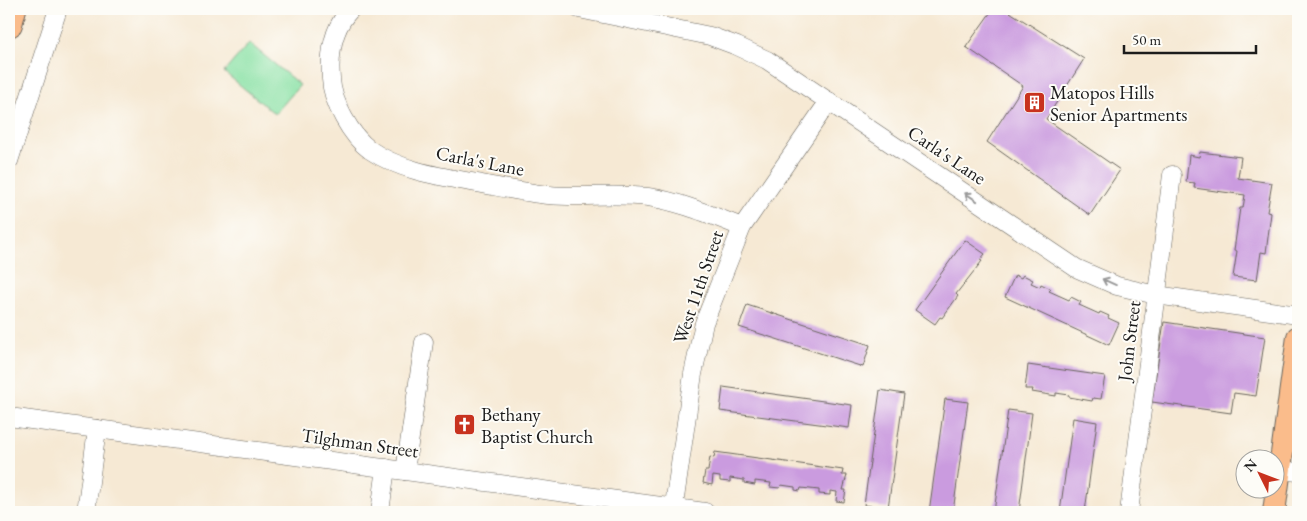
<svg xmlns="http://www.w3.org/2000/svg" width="1307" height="521" viewBox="0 0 1307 521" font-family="'EB Garamond',serif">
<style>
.green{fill:#89e1a5;stroke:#527e60}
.building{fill:#ca9bdf}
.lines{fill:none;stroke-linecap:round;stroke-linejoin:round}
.minor-casing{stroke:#68645c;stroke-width:19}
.major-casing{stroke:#68645c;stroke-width:24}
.highway-casing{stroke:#68645c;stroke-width:28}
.minor{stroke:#fff;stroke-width:18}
.major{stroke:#fabc8b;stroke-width:22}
.highway{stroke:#fabc8b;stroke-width:26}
.oneway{stroke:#999}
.labels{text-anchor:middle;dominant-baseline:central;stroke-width:4;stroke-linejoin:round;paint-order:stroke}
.poi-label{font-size:19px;fill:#1c1c1c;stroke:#fdfcf7;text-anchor:start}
.street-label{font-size:19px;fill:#1c1c1c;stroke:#fdfcf7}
</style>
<rect width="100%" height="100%" fill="#fdfcf7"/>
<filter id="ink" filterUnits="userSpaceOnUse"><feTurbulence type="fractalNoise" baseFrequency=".02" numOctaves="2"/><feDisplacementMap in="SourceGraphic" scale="10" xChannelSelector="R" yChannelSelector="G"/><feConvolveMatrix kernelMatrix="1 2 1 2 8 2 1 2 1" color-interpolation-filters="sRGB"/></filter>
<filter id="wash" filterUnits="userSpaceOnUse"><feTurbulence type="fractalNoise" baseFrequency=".0096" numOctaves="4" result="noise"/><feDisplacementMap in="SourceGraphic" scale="20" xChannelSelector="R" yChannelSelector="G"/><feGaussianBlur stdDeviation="1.12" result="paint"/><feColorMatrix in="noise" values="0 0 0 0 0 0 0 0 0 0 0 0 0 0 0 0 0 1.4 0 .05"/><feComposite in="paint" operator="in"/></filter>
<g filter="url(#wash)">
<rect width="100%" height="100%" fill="#f6e9d4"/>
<path class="green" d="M 249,43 L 300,85 L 275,114 L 224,72 Z"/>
<g id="blocks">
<g class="building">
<path d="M 993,9 L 1005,9 L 1084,59 L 1046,119 L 1120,170 L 1090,215 L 987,142 L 1023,86 L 966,47 Z"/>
<path d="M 1200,152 L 1241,157 L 1238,178 L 1272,183 L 1267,212 L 1271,213 L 1266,253 L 1261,252 L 1257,280 L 1233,277 L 1237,251 L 1234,250 L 1240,208 L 1243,208 L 1245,195 L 1194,188 L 1195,183 L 1186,182 L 1189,155 L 1199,157 Z"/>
<path d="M 965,240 L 985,254 L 980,260 L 982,261 L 956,294 L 958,296 L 942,318 L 940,317 L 935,324 L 915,310 Z"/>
<path d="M 1015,275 L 1021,278 L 1023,275 L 1033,280 L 1031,283 L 1040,287 L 1041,284 L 1051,289 L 1049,291 L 1069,300 L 1071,297 L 1081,302 L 1079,305 L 1099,314 L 1100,312 L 1109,316 L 1108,318 L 1119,323 L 1109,345 L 1005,297 Z"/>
<path d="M 747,305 L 870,345 L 863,367 L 739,327 Z"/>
<path d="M 1164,322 L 1265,337 L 1256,396 L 1234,393 L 1231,413 L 1152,402 Z"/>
<path d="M 1028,365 L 1105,376 L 1101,399 L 1093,398 L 1092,401 L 1069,397 L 1069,395 L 1056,393 L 1056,396 L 1032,392 L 1033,389 L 1025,389 Z"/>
<path d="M 723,387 L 852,405 L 849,428 L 720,411 Z"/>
<path d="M 880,390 L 904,394 L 888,508 L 864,505 Z"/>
<path d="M 945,399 L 968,402 L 953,512 L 929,512 Z"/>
<path d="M 1008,410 L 1032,413 L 1019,512 L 994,512 Z"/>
<path d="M 1073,418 L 1097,422 L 1085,512 L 1060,512 Z"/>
<path d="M 715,452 L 843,470 L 842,475 L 847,475 L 843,490 L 846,490 L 844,502 L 836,501 L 837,492 L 830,491 L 830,495 L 819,494 L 819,490 L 801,488 L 800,491 L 795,490 L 795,487 L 781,485 L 780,488 L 770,487 L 771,483 L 755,481 L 755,485 L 744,483 L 744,480 L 730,478 L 730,482 L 720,481 L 720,477 L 713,476 L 712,485 L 703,483 L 705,471 L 708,471 L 710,457 L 714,458 Z"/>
</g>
</g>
</g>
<g filter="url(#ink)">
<use href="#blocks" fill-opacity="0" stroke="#68645c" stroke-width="1"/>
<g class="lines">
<defs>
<g id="minor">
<path d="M 351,9 C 332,28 329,54 331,79 C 332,102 351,136 370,150 C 402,172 444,177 482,184 C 504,188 527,193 549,195 C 582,198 615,193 648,197 C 678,201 713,216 742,227"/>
<path d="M 579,9 L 710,36 L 737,46 L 767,60 L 1076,268 L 1117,286 L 1156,295 L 1298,315"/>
<path d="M 9,161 L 58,9"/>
<path d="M 9,417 L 705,512"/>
<path d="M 1280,470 L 1298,472"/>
<path d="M 405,471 L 424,342"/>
<path d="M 86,512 L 97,429"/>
<path d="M 380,512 L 386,468"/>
<path d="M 673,512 L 693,374 L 704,323 L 742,227 L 829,101"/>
<path d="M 1129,512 L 1172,175"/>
</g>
<path id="major" d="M 1274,512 L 1298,337"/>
<path id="highway" d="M 9,24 L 13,9"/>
</defs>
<use href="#minor" class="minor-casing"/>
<use href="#major" class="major-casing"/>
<use href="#highway" class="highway-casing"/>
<use href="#minor" class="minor"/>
<use href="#major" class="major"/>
<use href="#highway" class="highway"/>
</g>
<defs><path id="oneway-shaft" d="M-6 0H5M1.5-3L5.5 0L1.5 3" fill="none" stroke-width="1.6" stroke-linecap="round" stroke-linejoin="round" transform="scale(1.25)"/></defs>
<g class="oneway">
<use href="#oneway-shaft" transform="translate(971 197) rotate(-146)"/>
<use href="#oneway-shaft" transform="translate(1109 282) rotate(-156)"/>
</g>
</g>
<defs>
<symbol id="building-square" viewBox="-11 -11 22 22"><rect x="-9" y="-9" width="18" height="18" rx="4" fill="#c8321e" stroke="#fdfcf7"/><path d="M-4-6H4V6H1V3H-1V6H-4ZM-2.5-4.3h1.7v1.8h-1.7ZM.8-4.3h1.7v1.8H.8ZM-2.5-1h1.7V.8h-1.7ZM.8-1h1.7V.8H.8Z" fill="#fff"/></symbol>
<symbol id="church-square" viewBox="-11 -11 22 22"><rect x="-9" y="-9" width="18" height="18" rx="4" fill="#c8321e" stroke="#fdfcf7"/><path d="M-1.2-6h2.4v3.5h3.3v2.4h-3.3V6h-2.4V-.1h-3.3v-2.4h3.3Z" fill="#fff"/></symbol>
</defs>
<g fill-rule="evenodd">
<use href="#building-square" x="1022" y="90" width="25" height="25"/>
<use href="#church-square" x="452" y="412" width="25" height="25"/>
</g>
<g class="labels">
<g class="poi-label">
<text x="1050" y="92">Matopos Hills<tspan x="1050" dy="22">Senior Apartments</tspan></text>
<text x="481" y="414">Bethany<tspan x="481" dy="22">Baptist Church</tspan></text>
</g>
<g class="street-label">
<text transform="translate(947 155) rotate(34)">Carla's Lane</text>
<text transform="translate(480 161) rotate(11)">Carla's Lane</text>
<text transform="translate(698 287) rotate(-71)">West 11th Street</text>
<text transform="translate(1129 341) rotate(-83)">John Street</text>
<text transform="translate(360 443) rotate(8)">Tilghman Street</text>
</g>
</g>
<rect width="1307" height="521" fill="none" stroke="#fdfcf7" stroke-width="30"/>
<g transform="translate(1260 474) rotate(312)"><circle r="24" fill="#fdfcf7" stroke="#a3a29f"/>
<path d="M0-4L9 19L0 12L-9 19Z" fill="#c8321e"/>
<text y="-8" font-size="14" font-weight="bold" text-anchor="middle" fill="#1c1c1c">N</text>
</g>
<path d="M1124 45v8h132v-8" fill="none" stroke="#1c1c1c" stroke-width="2.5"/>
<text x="1132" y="45" font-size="15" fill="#1c1c1c" stroke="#fdfcf7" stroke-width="4" paint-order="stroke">50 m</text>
</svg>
